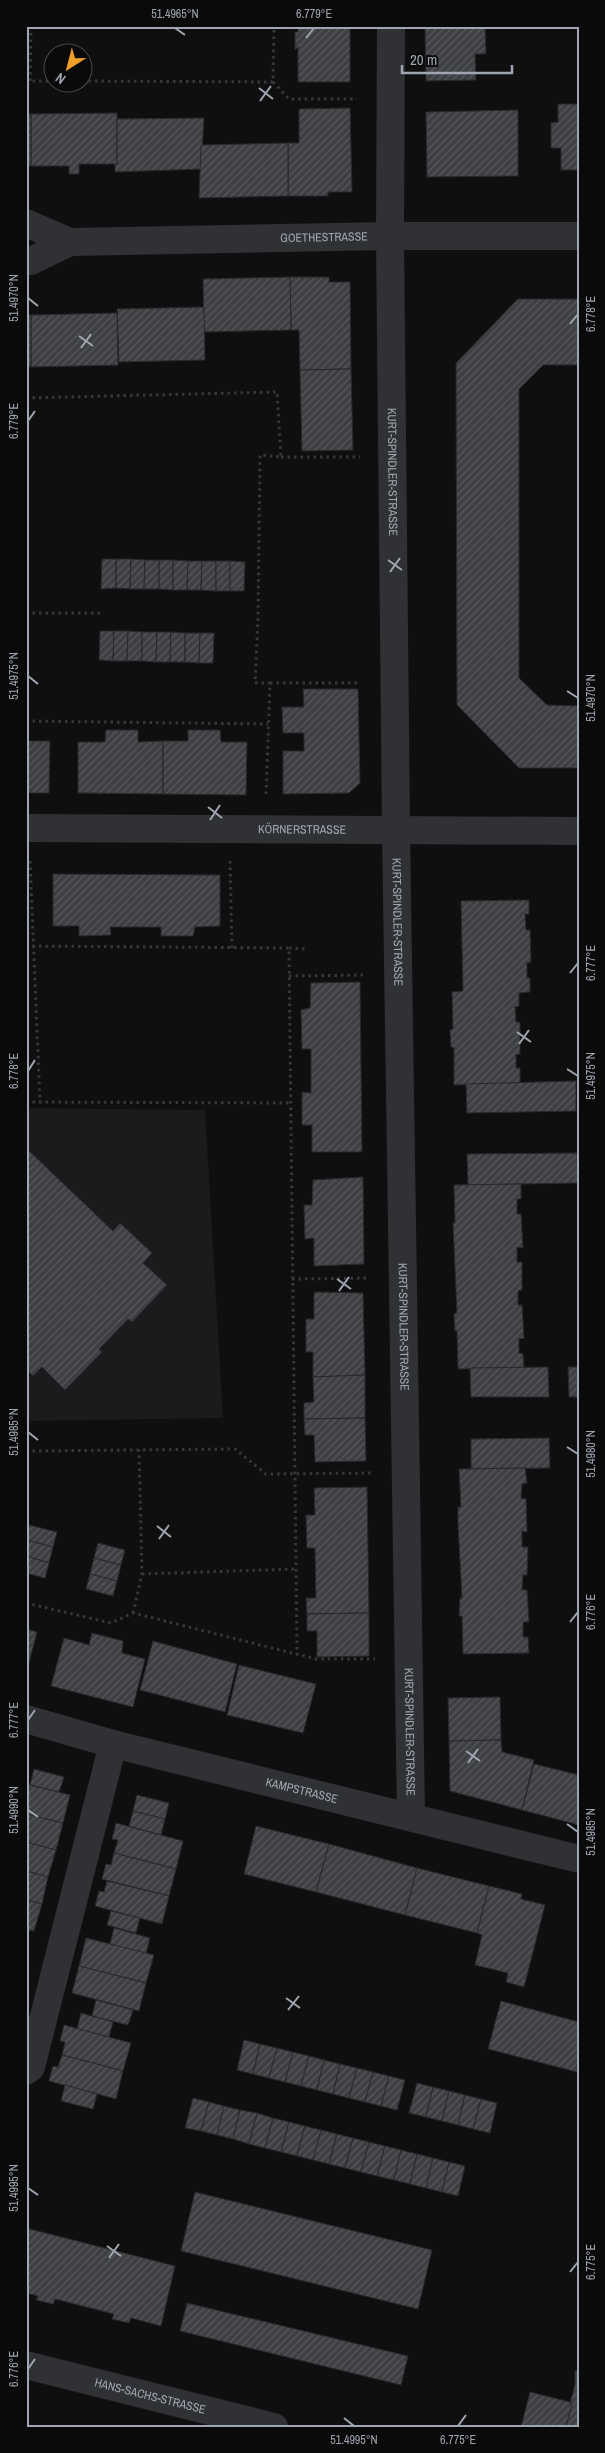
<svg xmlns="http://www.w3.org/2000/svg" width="605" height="2453" viewBox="0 0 605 2453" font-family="'Archivo Narrow',sans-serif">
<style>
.built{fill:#1b1b1d}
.building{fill:url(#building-hatch);stroke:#29292c}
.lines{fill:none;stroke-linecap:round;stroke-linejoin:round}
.path{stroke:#36383c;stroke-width:3;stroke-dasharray:2.5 4;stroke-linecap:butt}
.minor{stroke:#303135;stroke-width:28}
.ticks{fill:none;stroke:#a0a6b1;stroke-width:2}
.labels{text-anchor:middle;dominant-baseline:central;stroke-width:4.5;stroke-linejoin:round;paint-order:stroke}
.street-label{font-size:12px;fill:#a0a6b1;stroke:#0a0a0b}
.neatline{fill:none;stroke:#a0a6b1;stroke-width:2}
.ticks-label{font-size:12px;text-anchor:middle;fill:#a0a6b1}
</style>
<defs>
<pattern id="building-hatch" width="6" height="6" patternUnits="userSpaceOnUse" patternTransform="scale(1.25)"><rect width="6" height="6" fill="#3e3f43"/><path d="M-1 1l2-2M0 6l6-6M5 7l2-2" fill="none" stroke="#57585c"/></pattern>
</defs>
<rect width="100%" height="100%" fill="#0f0f10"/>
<path class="built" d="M 26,1108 L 205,1110 L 223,1418 L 26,1421 Z"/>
<g class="building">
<path d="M 298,26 L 350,26 L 350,82 L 298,82 L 298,47 L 295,50 L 295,32 L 298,32 Z"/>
<path d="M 425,26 L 485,26 L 486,54 L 475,54 L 476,80 L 426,81 Z"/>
<path d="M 558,104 L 579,104 L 579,170 L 561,170 L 561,148 L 551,148 L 551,123 L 558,122 Z"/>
<path d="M 350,108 L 352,192 L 328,192 L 328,196 L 288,196 L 288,143 L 299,143 L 299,109 Z"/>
<path d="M 518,110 L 518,176 L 427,177 L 426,112 Z"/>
<path d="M 117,113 L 117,164 L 79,164 L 79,174 L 69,174 L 69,166 L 31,166 L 31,114 Z"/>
<rect x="26" y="114" width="5" height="52"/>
<path d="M 204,118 L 201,169 L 115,172 L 115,165 L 117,164 L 117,119 Z"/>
<path d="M 288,143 L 288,196 L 199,198 L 201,145 Z"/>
<path d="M 290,277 L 329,277 L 329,282 L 350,282 L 351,369 L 300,370 L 299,330 L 291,330 Z"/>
<path d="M 290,277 L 291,330 L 204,332 L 203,279 Z"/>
<path d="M 518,299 L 579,299 L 579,365 L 543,365 L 519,389 L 519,678 L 547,705 L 579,706 L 579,768 L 519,768 L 457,705 L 456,363 Z"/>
<path d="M 204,307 L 205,360 L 119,362 L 117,309 Z"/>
<path d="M 117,313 L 118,365 L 31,367 L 31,315 Z"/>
<rect x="26" y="315" width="5" height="52"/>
<path d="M 351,369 L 353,450 L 302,451 L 300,370 Z"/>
<path d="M 102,559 L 116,559 L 116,588 L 101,589 Z"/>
<path d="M 116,559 L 131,559 L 130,589 L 116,588 Z"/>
<path d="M 131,559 L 145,560 L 144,589 L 130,589 Z"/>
<path d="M 145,560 L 159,560 L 159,589 L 144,589 Z"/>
<path d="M 159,560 L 173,560 L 173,590 L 159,589 Z"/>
<path d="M 173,560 L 188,561 L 187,590 L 173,590 Z"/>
<path d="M 188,561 L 202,561 L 201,590 L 187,590 Z"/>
<path d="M 202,561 L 216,561 L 216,591 L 201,590 Z"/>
<rect x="216" y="561" width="14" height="30"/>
<path d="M 230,561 L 245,562 L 244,591 L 230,591 Z"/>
<path d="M 100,631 L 114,631 L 113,661 L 99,660 Z"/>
<path d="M 114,631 L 128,631 L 127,661 L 113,661 Z"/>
<path d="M 128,631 L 142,632 L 142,661 L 127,661 Z"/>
<path d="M 142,632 L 157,632 L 156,662 L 142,661 Z"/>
<path d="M 157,632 L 171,632 L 170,662 L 156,662 Z"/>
<path d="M 171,632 L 185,633 L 185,662 L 170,662 Z"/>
<path d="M 185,633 L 200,633 L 199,663 L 185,662 Z"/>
<path d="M 200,633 L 214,633 L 213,663 L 199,663 Z"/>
<path d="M 303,689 L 358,689 L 360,783 L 349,793 L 283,794 L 283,751 L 304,751 L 304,733 L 283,733 L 282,707 L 304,707 Z"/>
<path d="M 106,730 L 138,730 L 138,742 L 163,741 L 163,794 L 78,793 L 78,742 L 105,742 Z"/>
<path d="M 188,730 L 220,730 L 221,742 L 247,742 L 246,795 L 163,794 L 163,741 L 188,741 Z"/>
<path d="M 26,741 L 50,741 L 49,793 L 26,793 Z"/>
<path d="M 53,874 L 220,875 L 220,926 L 195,927 L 193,936 L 161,936 L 161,927 L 110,927 L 111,935 L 79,936 L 79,926 L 53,926 Z"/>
<path d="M 529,900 L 529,914 L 525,914 L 526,930 L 530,930 L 531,962 L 527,963 L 527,978 L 530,978 L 530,992 L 519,993 L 519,1006 L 515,1007 L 516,1022 L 520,1022 L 520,1054 L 516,1055 L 516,1068 L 520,1068 L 520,1083 L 454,1085 L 454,1048 L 451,1047 L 450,1030 L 453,1029 L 452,992 L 463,991 L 461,901 Z"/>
<path d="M 360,982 L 362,1152 L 312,1152 L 312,1125 L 302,1125 L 302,1092 L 311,1093 L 311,1049 L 302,1049 L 301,1010 L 310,1008 L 311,983 Z"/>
<path d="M 576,1081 L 576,1111 L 467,1113 L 466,1084 Z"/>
<path d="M 26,1148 L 113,1231 L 120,1223 L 152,1253 L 143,1263 L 167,1285 L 132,1322 L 128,1319 L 99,1349 L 102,1352 L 65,1390 L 42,1367 L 33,1376 L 26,1369 Z"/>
<path d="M 577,1153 L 578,1183 L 468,1185 L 467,1154 Z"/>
<path d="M 363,1177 L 364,1264 L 314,1266 L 314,1238 L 305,1239 L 304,1205 L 312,1205 L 313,1180 Z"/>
<path d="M 521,1184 L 521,1199 L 517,1199 L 517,1214 L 521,1214 L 523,1248 L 517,1247 L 517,1262 L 522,1262 L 522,1290 L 518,1291 L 518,1305 L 522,1305 L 524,1338 L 519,1339 L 519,1353 L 523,1354 L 524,1368 L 458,1369 L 457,1331 L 455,1331 L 454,1314 L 457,1313 L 453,1223 L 455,1223 L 454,1185 Z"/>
<path d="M 314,1292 L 363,1293 L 365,1375 L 313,1377 L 313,1352 L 306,1352 L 306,1319 L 314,1319 Z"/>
<path d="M 548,1367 L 549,1397 L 471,1397 L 470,1368 Z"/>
<path d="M 568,1367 L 579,1367 L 579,1397 L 569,1397 Z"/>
<path d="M 365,1375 L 365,1418 L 304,1419 L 304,1403 L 314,1402 L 313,1377 Z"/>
<path d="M 365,1418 L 366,1461 L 315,1462 L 314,1435 L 305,1435 L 304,1419 Z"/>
<path d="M 549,1438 L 550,1468 L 471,1469 L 471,1439 Z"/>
<path d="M 525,1468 L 527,1483 L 522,1484 L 521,1498 L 526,1499 L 527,1532 L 522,1531 L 522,1547 L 528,1547 L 527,1575 L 523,1575 L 522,1590 L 527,1590 L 529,1622 L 523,1622 L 523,1637 L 528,1637 L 529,1653 L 463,1654 L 462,1616 L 459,1616 L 460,1598 L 462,1598 L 458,1524 L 458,1507 L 461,1507 L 459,1469 Z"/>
<path d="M 367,1487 L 369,1613 L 307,1614 L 306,1598 L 316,1598 L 315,1548 L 307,1548 L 306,1515 L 315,1515 L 314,1488 Z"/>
<path d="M 29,1525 L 57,1532 L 53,1547 L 26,1540 Z"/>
<path d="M 26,1540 L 53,1547 L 49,1563 L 26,1556 Z"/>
<path d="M 98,1543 L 125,1550 L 121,1565 L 94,1558 Z"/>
<path d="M 26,1556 L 49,1563 L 45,1578 L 26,1573 Z"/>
<path d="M 94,1558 L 121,1565 L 117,1581 L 90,1574 Z"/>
<path d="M 90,1574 L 117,1581 L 113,1596 L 86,1589 Z"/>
<path d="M 369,1613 L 369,1656 L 317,1657 L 317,1631 L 307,1631 L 307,1614 Z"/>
<path d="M 26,1629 L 37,1632 L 26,1674 Z"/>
<path d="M 92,1633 L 123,1641 L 122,1653 L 145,1659 L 133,1707 L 51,1686 L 64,1638 L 89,1645 Z"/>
<path d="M 153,1641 L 237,1664 L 225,1712 L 140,1690 Z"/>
<path d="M 239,1665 L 316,1684 L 303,1733 L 227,1715 Z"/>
<path d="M 500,1697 L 501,1740 L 449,1741 L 448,1698 Z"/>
<path d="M 501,1740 L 502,1752 L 534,1760 L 522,1810 L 450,1791 L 449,1741 Z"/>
<path d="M 534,1764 L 579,1775 L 579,1825 L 522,1810 Z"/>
<path d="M 34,1769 L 64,1777 L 59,1792 L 30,1785 Z"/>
<path d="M 26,1784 L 70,1795 L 63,1823 L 26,1814 Z"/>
<path d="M 137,1795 L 169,1803 L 165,1819 L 133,1811 Z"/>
<path d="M 133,1811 L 165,1819 L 161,1835 L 129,1826 Z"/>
<path d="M 26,1814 L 63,1823 L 56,1850 L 26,1842 Z"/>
<path d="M 116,1823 L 183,1841 L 176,1869 L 114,1853 L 118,1840 L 112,1839 Z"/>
<path d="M 256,1826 L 329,1844 L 316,1892 L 244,1874 Z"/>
<path d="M 26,1842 L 56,1850 L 48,1877 L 26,1871 Z"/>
<path d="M 329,1844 L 417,1868 L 405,1915 L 316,1892 Z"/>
<path d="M 114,1853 L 176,1869 L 169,1896 L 102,1879 L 106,1864 L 111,1865 Z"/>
<path d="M 417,1868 L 489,1886 L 477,1933 L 405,1915 Z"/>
<path d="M 26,1871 L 48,1877 L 42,1904 L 26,1900 Z"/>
<path d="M 107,1881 L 169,1896 L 162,1924 L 95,1906 L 99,1891 L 104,1892 Z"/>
<path d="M 489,1886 L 522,1894 L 521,1899 L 545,1905 L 524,1987 L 506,1982 L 508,1973 L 475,1965 L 482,1935 L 477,1933 Z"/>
<path d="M 26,1900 L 42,1904 L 34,1931 L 26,1930 Z"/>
<path d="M 111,1911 L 140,1918 L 136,1933 L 107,1925 Z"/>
<path d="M 114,1928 L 150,1938 L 146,1954 L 110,1944 Z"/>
<path d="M 86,1938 L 154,1955 L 146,1983 L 79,1966 Z"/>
<path d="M 79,1966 L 146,1983 L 139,2011 L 72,1993 Z"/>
<path d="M 96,2000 L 133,2010 L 128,2025 L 92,2016 Z"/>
<path d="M 501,2001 L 579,2022 L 577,2072 L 488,2049 Z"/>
<path d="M 81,2013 L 113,2022 L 109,2037 L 77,2029 Z"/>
<path d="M 64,2025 L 131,2043 L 123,2071 L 62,2055 L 65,2042 L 60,2041 Z"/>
<path d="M 244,2040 L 260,2044 L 253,2074 L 237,2070 Z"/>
<path d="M 260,2044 L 277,2048 L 269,2078 L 253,2074 Z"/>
<path d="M 277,2048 L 293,2052 L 285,2082 L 269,2078 Z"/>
<path d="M 293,2052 L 309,2056 L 301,2086 L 285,2082 Z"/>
<path d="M 62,2055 L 123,2071 L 116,2099 L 49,2081 L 53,2066 L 58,2067 Z"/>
<path d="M 309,2056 L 324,2060 L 317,2090 L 301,2086 Z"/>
<path d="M 324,2060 L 340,2064 L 333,2094 L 317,2090 Z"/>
<path d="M 340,2064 L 357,2068 L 349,2098 L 333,2094 Z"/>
<path d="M 357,2068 L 373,2072 L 365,2102 L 349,2098 Z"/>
<path d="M 373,2072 L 389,2076 L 381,2106 L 365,2102 Z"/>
<path d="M 389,2076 L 405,2080 L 397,2110 L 381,2106 Z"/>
<path d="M 417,2083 L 433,2087 L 426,2117 L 409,2113 Z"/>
<path d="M 65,2085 L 97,2094 L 93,2109 L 61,2101 Z"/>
<path d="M 433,2087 L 449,2091 L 442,2121 L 426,2117 Z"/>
<path d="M 449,2091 L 465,2095 L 458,2125 L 442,2121 Z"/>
<path d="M 465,2095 L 481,2099 L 473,2129 L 458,2125 Z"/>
<path d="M 193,2098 L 209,2102 L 201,2131 L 185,2128 Z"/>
<path d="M 481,2099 L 497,2103 L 490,2133 L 473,2129 Z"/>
<path d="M 209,2102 L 224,2106 L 217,2135 L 201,2131 Z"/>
<path d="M 224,2106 L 240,2110 L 233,2139 L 217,2135 Z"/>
<path d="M 240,2110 L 257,2113 L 249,2144 L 233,2139 Z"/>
<path d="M 257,2113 L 273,2118 L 265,2148 L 249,2144 Z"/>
<path d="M 273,2118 L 289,2122 L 281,2152 L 265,2148 Z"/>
<path d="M 289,2122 L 305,2126 L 297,2156 L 281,2152 Z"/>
<path d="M 305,2126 L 321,2130 L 313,2160 L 297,2156 Z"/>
<path d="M 321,2130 L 337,2134 L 329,2164 L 313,2160 Z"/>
<path d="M 337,2134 L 353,2138 L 345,2168 L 329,2164 Z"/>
<path d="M 353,2138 L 369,2142 L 361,2172 L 345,2168 Z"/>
<path d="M 369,2142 L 385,2146 L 377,2176 L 361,2172 Z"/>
<path d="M 385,2146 L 401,2150 L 394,2180 L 377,2176 Z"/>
<path d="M 401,2150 L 417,2154 L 410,2184 L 394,2180 Z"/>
<path d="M 417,2154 L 433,2158 L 426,2188 L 410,2184 Z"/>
<path d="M 433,2158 L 449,2162 L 442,2192 L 426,2188 Z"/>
<path d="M 449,2162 L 465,2166 L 458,2196 L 442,2192 Z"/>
<path d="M 195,2192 L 432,2250 L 418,2309 L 181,2251 Z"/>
<path d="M 26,2228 L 175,2266 L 161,2326 L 131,2318 L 129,2323 L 112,2319 L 114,2314 L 55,2299 L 53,2304 L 36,2300 L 38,2296 L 26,2293 Z"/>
<path d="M 187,2303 L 408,2356 L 401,2385 L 180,2331 Z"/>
<path d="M 575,2371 L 579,2371 L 579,2427 L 566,2427 L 572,2402 L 570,2403 L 575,2385 Z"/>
<path d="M 530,2392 L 570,2402 L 572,2403 L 566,2427 L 521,2427 Z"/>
</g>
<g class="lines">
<g class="path">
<path d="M 26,81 L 52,81"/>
<path d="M 30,81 L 31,26"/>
<path d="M 82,81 L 273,82 L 274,26"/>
<path d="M 273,82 L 289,99 L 357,99"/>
<path d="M 26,398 L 277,392 L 281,457 L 260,455 L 258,619 L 255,683 L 270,683 L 266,796"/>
<path d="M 281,457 L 360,457"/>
<path d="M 26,613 L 103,613"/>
<path d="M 270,683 L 361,683"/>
<path d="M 26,721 L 268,724"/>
<path d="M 30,861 L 40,1102"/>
<path d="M 230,861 L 232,948"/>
<path d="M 26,946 L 289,948 L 297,1655"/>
<path d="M 289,948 L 305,949"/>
<path d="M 289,976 L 366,975"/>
<path d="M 26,1102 L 290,1103"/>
<path d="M 292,1279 L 369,1278"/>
<path d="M 26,1451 L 235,1449 L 266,1474 L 374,1473"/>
<path d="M 142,1574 L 296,1569"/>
<path d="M 26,1603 L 111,1623 L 133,1613 L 316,1659 L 375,1659"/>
<path d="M 133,1613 L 142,1574 L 139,1450"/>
</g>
<g class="minor">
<path id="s1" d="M 391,26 L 390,236 L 396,829 L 411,1817"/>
<path d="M 26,223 L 70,242 L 31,261 L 26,261"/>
<path id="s2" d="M 70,242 L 390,236 L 579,236"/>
<path id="s3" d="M 26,828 L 579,831"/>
<path id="s4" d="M 26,1719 L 113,1744 L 579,1859"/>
<path d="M 26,2071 L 31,2067 L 113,1744"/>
<path id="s5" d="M 26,2365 L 274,2427"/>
</g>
</g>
<path class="ticks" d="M 175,28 L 185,35M 306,38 L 314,28M 259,88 L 273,99M 260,101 L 271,86M 28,298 L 38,306M 570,324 L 578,314M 79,336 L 93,346M 81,348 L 91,334M 28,421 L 35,411M 388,560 L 402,570M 390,572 L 400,558M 28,676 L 38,684M 567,691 L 578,698M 208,807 L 222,818M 210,820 L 220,805M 570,973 L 578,963M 517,1032 L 531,1042M 519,1044 L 529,1030M 567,1069 L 578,1076M 28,1071 L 35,1060M 337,1279 L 351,1289M 339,1291 L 349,1277M 28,1432 L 38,1440M 567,1447 L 578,1454M 157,1526 L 171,1537M 159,1539 L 169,1525M 570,1622 L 578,1612M 28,1720 L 35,1710M 466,1751 L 480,1761M 468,1763 L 478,1749M 28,1810 L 38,1817M 567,1824 L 578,1832M 286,1998 L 300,2008M 288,2010 L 299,1996M 28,2188 L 38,2195M 107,2246 L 121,2256M 109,2258 L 119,2244M 570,2272 L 578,2262M 28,2369 L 35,2359M 344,2418 L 354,2426M 458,2426 L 466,2415"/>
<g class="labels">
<g class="street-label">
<text stroke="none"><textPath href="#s2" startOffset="254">GOETHESTRASSE</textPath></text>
<text stroke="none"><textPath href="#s1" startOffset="446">KURT-SPINDLER-STRASSE</textPath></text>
<text stroke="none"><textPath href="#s3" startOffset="276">KÖRNERSTRASSE</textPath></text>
<text stroke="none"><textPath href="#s1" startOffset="896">KURT-SPINDLER-STRASSE</textPath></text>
<text stroke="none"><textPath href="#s1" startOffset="1301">KURT-SPINDLER-STRASSE</textPath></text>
<text stroke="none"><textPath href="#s1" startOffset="1706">KURT-SPINDLER-STRASSE</textPath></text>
<text stroke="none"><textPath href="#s4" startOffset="285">KAMPSTRASSE</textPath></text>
<text stroke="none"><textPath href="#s5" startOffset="128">HANS-SACHS-STRASSE</textPath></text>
</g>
</g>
<rect width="605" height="2453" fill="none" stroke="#0a0a0b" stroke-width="55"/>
<g transform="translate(68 68) rotate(216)"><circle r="24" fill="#0a0a0b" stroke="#46484d"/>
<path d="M0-4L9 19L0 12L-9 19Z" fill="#ef9f28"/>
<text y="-8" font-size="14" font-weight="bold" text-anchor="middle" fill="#a0a6b1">N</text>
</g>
<path d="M402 65v8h110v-8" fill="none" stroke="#a0a6b1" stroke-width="2.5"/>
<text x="410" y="65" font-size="15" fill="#a0a6b1" stroke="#0a0a0b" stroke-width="4" paint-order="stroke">20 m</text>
<rect x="28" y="28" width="550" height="2398" class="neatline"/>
<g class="ticks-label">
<text x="175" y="18">51.4965°N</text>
<text x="314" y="18">6.779°E</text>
<text transform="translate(14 298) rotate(-90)" y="4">51.4970°N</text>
<text transform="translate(591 314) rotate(-90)" y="4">6.778°E</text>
<text transform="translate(14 421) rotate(-90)" y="4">6.779°E</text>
<text transform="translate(14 676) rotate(-90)" y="4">51.4975°N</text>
<text transform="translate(591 698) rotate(-90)" y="4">51.4970°N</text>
<text transform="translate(591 963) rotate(-90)" y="4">6.777°E</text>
<text transform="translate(14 1071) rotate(-90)" y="4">6.778°E</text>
<text transform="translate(591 1076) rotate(-90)" y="4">51.4975°N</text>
<text transform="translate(14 1432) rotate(-90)" y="4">51.4985°N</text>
<text transform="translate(591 1454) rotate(-90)" y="4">51.4980°N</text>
<text transform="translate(591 1612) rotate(-90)" y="4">6.776°E</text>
<text transform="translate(14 1720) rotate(-90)" y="4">6.777°E</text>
<text transform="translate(14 1810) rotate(-90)" y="4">51.4990°N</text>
<text transform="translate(591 1832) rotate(-90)" y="4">51.4985°N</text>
<text transform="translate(14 2188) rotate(-90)" y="4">51.4995°N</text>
<text transform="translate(591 2262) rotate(-90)" y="4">6.775°E</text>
<text transform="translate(14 2369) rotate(-90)" y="4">6.776°E</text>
<text x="354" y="2444">51.4995°N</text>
<text x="458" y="2444">6.775°E</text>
</g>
</svg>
